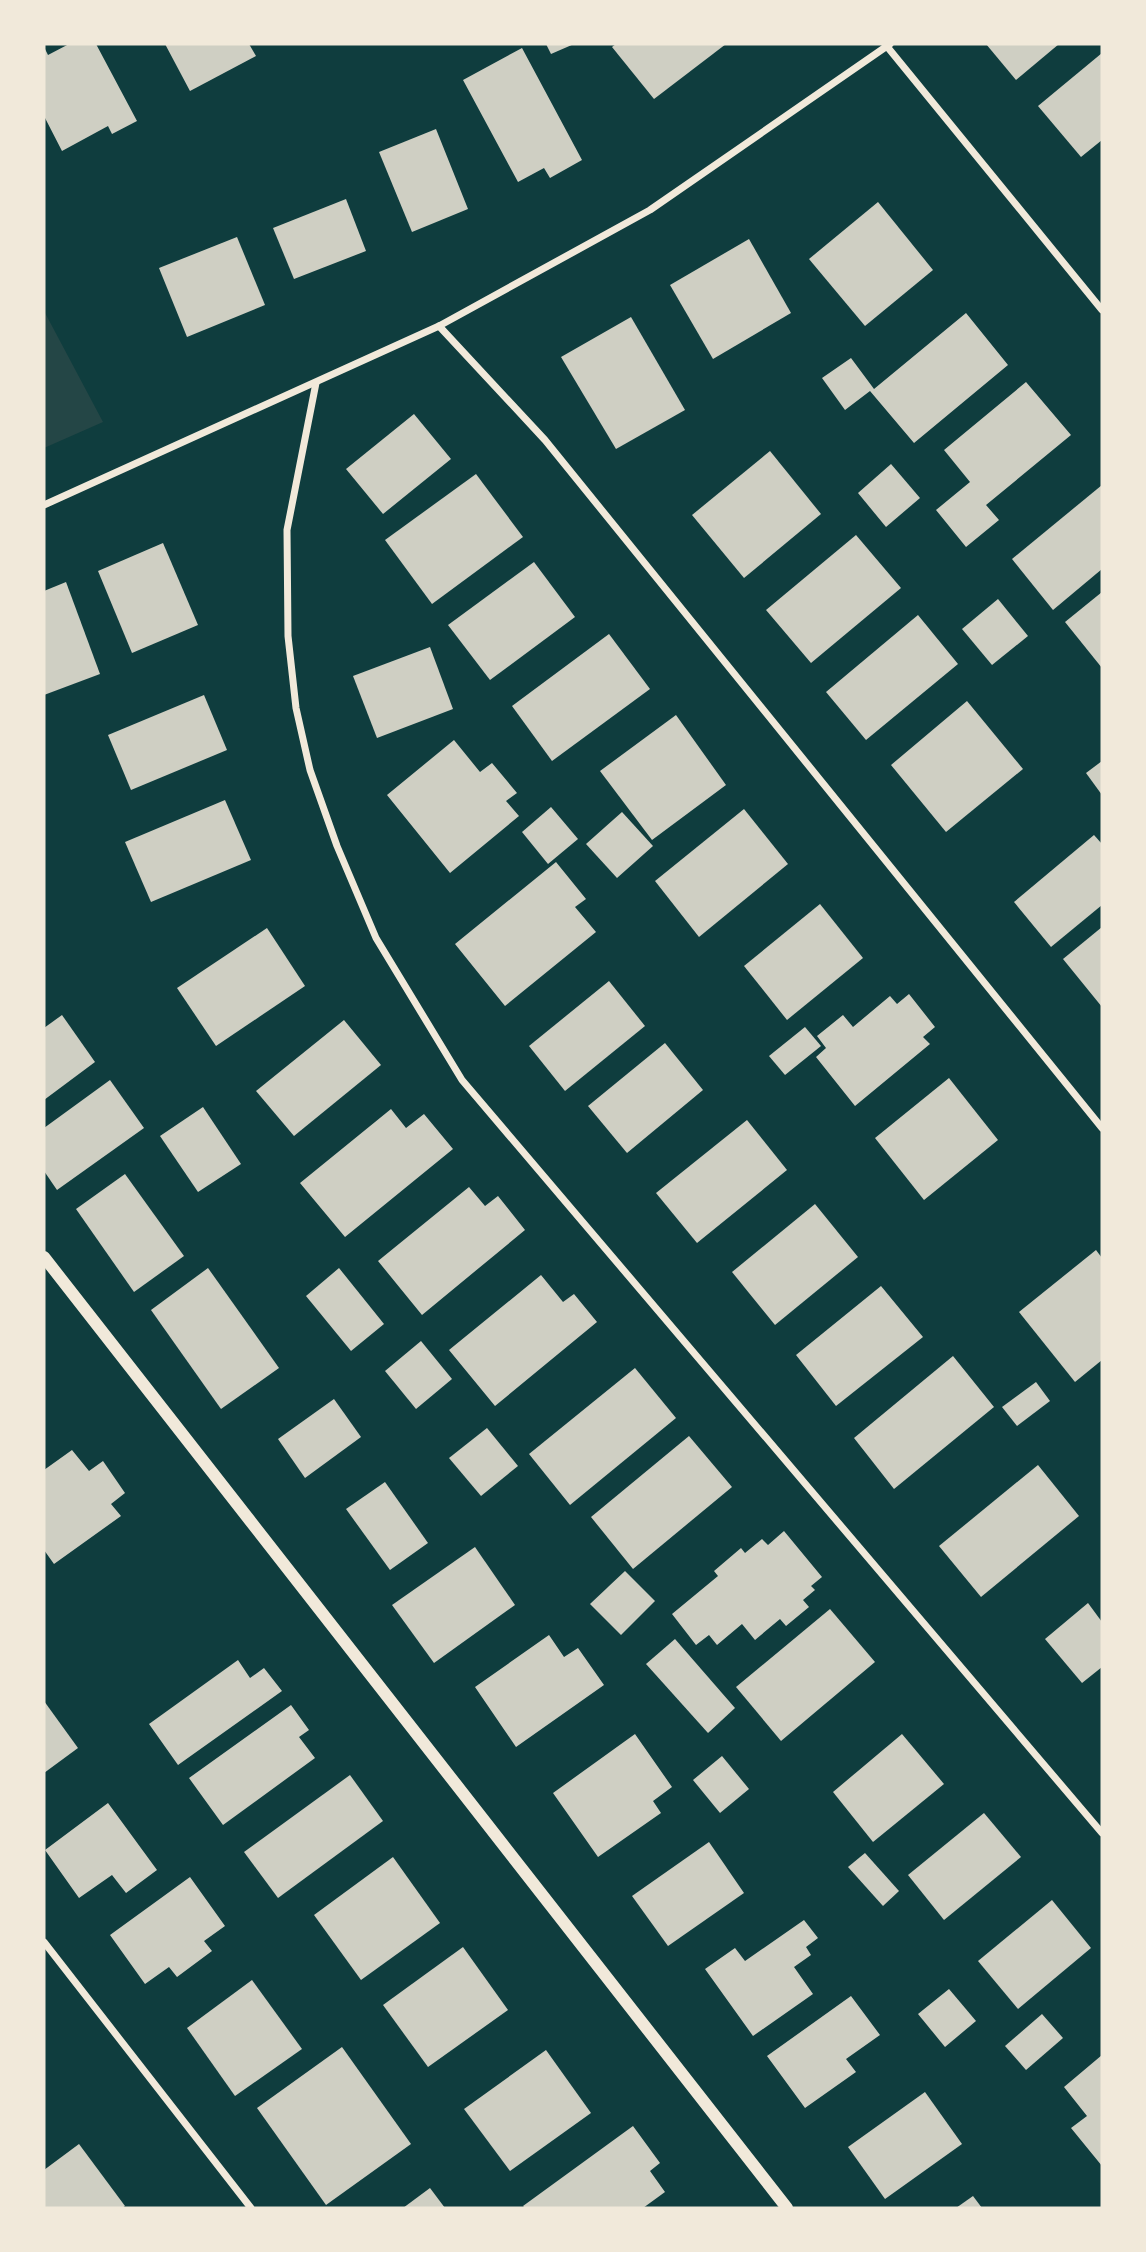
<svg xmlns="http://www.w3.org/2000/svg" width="1146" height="2252" viewBox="0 0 1146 2252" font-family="'Sofia Sans Condensed',sans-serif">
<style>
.green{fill:#244646}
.building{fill:#cfcfc3}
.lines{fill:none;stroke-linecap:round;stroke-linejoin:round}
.minor{stroke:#f1e9da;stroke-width:7}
.tertiary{stroke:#f1e9da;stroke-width:12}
</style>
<rect width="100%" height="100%" fill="#0f3d3e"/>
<path class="green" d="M 44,311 L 103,422 L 44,448 Z"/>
<g class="building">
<path d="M 69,44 L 96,44 L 137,121 L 112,134 L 108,126 L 62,151 L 44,116 L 44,47 L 48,55 Z"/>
<path d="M 165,44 L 249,44 L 256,56 L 190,91 Z"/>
<path d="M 546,44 L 574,44 L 551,54 Z"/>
<path d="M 616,44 L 726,44 L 654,99 L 612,47 Z"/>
<path d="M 986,44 L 1059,44 L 1016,80 Z"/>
<path d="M 522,48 L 582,160 L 550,178 L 544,168 L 518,182 L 463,80 Z"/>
<path d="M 1102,53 L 1102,140 L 1081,157 L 1038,106 Z"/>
<path d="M 436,129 L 468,209 L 412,232 L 379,152 Z"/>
<path d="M 346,199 L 366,251 L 294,279 L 273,228 Z"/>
<path d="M 878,202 L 933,270 L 865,326 L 809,259 Z"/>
<path d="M 237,237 L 265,305 L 187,337 L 159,268 Z"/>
<path d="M 749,239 L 791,313 L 713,359 L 670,285 Z"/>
<path d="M 966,313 L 1008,365 L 914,443 L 870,391 L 845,410 L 822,378 L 851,358 L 874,389 Z"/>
<path d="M 631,317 L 685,410 L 616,449 L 561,357 Z"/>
<path d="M 1026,382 L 1071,435 L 986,505 L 999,520 L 966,547 L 936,510 L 970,482 L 944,450 Z"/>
<path d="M 414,414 L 451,459 L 383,514 L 346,469 Z"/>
<path d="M 770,451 L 821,514 L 744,578 L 692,515 Z"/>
<path d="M 891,464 L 920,498 L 886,527 L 858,493 Z"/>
<path d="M 476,474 L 523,537 L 432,604 L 385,540 Z"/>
<path d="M 1102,485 L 1102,569 L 1053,610 L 1012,559 Z"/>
<path d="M 856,535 L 901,588 L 811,663 L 766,610 Z"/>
<path d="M 163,543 L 198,625 L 132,653 L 98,571 Z"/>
<path d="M 534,562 L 575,617 L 490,680 L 448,625 Z"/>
<path d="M 66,582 L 100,674 L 44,695 L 44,591 Z"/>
<path d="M 1102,592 L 1102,668 L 1065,622 Z"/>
<path d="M 998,599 L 1028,636 L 992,665 L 962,629 Z"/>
<path d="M 918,615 L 958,664 L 866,740 L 826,692 Z"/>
<path d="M 609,634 L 650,689 L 552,761 L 512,706 Z"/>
<path d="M 430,647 L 453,709 L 377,738 L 353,676 Z"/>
<path d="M 204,695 L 227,750 L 131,790 L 108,735 Z"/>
<path d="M 967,701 L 1023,769 L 946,832 L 891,765 Z"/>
<path d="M 676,715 L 726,785 L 652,840 L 600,771 Z"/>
<path d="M 454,740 L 480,772 L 492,763 L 517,793 L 506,801 L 519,816 L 450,873 L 387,795 Z"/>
<path d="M 1102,761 L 1102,795 L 1086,773 Z"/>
<path d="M 225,800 L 251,860 L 151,902 L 125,842 Z"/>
<path d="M 551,807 L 578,839 L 548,864 L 522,832 Z"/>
<path d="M 744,809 L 788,864 L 699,937 L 655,881 Z"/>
<path d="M 622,812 L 653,846 L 617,878 L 586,844 Z"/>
<path d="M 1094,835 L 1102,844 L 1102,905 L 1051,947 L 1014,902 Z"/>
<path d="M 556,862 L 586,899 L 575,907 L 596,932 L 505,1006 L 455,944 Z"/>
<path d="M 820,904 L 863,958 L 787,1020 L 744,966 Z"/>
<path d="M 1102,927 L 1102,1007 L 1063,959 Z"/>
<path d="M 267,928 L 305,986 L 216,1046 L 177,988 Z"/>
<path d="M 609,981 L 645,1026 L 565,1091 L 529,1046 Z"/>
<path d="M 909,994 L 935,1027 L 923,1037 L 930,1044 L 855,1106 L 816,1057 L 826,1048 L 817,1036 L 843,1015 L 853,1027 L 890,996 L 897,1004 Z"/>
<path d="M 62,1015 L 95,1062 L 44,1100 L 44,1028 Z"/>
<path d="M 344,1020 L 381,1065 L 294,1136 L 256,1091 Z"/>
<path d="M 805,1027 L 821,1046 L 785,1075 L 769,1056 Z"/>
<path d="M 665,1043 L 703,1090 L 627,1153 L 588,1106 Z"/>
<path d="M 949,1078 L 998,1140 L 924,1200 L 875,1138 Z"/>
<path d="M 110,1080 L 144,1128 L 57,1190 L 44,1171 L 44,1128 Z"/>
<path d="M 203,1107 L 241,1164 L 198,1192 L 160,1136 Z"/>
<path d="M 391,1109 L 406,1128 L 424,1114 L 453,1149 L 345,1237 L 300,1183 Z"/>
<path d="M 747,1120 L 787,1170 L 697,1243 L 656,1193 Z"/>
<path d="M 125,1174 L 184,1256 L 134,1292 L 76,1209 Z"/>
<path d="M 469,1187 L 485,1206 L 498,1196 L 525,1230 L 422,1315 L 378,1261 Z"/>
<path d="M 815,1204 L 858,1257 L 775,1325 L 732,1272 Z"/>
<path d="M 1096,1250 L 1102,1258 L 1102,1360 L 1075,1382 L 1019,1312 Z"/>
<path d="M 208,1268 L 279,1368 L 221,1409 L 151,1310 Z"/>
<path d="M 339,1268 L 384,1324 L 351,1351 L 306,1296 Z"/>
<path d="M 541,1275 L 563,1302 L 574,1294 L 597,1322 L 495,1406 L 449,1350 Z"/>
<path d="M 881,1286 L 923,1337 L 836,1406 L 796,1355 Z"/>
<path d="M 421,1341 L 452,1379 L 416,1409 L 385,1371 Z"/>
<path d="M 953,1356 L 994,1407 L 894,1489 L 854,1438 Z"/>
<path d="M 635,1368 L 676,1418 L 570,1505 L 529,1454 Z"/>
<path d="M 1036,1382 L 1050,1401 L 1017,1426 L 1002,1407 Z"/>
<path d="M 334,1399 L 361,1437 L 305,1478 L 278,1439 Z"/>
<path d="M 487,1428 L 518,1466 L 481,1496 L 449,1458 Z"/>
<path d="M 689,1436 L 732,1487 L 633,1569 L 591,1517 Z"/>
<path d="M 72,1450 L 89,1471 L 103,1461 L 125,1493 L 111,1504 L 121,1516 L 54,1564 L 44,1550 L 44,1470 Z"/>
<path d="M 1038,1465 L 1079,1516 L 981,1597 L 939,1546 Z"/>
<path d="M 385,1482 L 428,1543 L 390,1570 L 346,1509 Z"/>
<path d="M 784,1531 L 822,1577 L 811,1586 L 815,1590 L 803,1600 L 809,1607 L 786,1626 L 780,1619 L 755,1640 L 742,1624 L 717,1645 L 709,1635 L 696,1645 L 672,1614 L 718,1576 L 714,1571 L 741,1548 L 745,1553 L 762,1539 L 768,1545 Z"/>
<path d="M 475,1547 L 515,1605 L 434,1663 L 392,1605 Z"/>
<path d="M 625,1571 L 655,1601 L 621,1635 L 590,1604 Z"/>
<path d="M 1088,1603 L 1102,1622 L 1102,1667 L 1082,1683 L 1045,1639 Z"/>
<path d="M 830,1609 L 875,1662 L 781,1741 L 736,1687 Z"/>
<path d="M 549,1635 L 564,1657 L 578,1648 L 604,1685 L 516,1747 L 475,1687 Z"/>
<path d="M 675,1639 L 735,1708 L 708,1733 L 646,1664 Z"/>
<path d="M 238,1660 L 250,1678 L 264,1668 L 282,1691 L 178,1765 L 149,1724 Z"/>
<path d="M 44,1701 L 78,1748 L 44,1773 Z"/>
<path d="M 291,1705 L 309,1730 L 299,1737 L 315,1758 L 223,1825 L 189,1778 Z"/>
<path d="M 635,1734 L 672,1787 L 653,1801 L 661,1813 L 598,1857 L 553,1793 Z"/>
<path d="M 902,1734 L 944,1784 L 873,1842 L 833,1792 Z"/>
<path d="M 722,1756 L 749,1789 L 720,1813 L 693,1780 Z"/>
<path d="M 350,1775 L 383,1821 L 278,1898 L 244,1852 Z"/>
<path d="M 108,1803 L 157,1870 L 126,1893 L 112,1875 L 79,1898 L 45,1850 Z"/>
<path d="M 984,1813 L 1021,1857 L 944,1920 L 908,1875 Z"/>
<path d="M 709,1842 L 744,1893 L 668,1946 L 632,1896 Z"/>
<path d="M 865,1853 L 899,1891 L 883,1906 L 848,1867 Z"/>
<path d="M 393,1857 L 440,1923 L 361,1980 L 314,1915 Z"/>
<path d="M 190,1877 L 225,1926 L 204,1941 L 212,1951 L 177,1977 L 169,1967 L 145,1984 L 110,1935 Z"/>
<path d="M 1052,1900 L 1091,1948 L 1018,2009 L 978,1961 Z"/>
<path d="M 804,1920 L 818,1938 L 806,1947 L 811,1955 L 794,1967 L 813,1994 L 753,2036 L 705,1969 L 735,1948 L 745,1961 Z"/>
<path d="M 463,1947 L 508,2010 L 428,2067 L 383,2005 Z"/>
<path d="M 252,1980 L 302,2049 L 235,2096 L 187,2028 Z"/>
<path d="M 949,1989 L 976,2021 L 945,2047 L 918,2014 Z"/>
<path d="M 851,1996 L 880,2035 L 846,2059 L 856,2072 L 805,2108 L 767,2056 Z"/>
<path d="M 1042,2014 L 1063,2038 L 1026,2070 L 1005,2046 Z"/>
<path d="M 342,2047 L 411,2144 L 326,2205 L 257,2108 Z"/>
<path d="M 546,2050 L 591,2113 L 510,2171 L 464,2109 Z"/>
<path d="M 1102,2055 L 1102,2166 L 1071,2128 L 1087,2116 L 1064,2087 Z"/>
<path d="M 925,2092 L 962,2144 L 885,2199 L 848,2147 Z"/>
<path d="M 633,2126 L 660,2163 L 650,2171 L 665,2192 L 643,2208 L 525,2208 L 523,2206 Z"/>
<path d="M 79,2144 L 125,2206 L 122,2208 L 44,2208 L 44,2170 Z"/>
<path d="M 430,2188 L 445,2208 L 403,2208 Z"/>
<path d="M 973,2196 L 982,2208 L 956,2208 Z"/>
</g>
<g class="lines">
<g class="minor">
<path d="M 885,44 L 1102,310"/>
<path d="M 439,326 L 545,440 L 1102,1128"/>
<path d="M 316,383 L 287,530 L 288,636 L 296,708 L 310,770 L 337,846 L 376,938 L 462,1080 L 1102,1833"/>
<path d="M 44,505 L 439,326 L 650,210 L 890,44"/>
<path d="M 44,1942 L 251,2208"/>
</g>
<path class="tertiary" d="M 44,1257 L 787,2208"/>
</g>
<rect width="1146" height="2252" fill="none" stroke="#f1e9da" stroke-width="91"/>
</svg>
